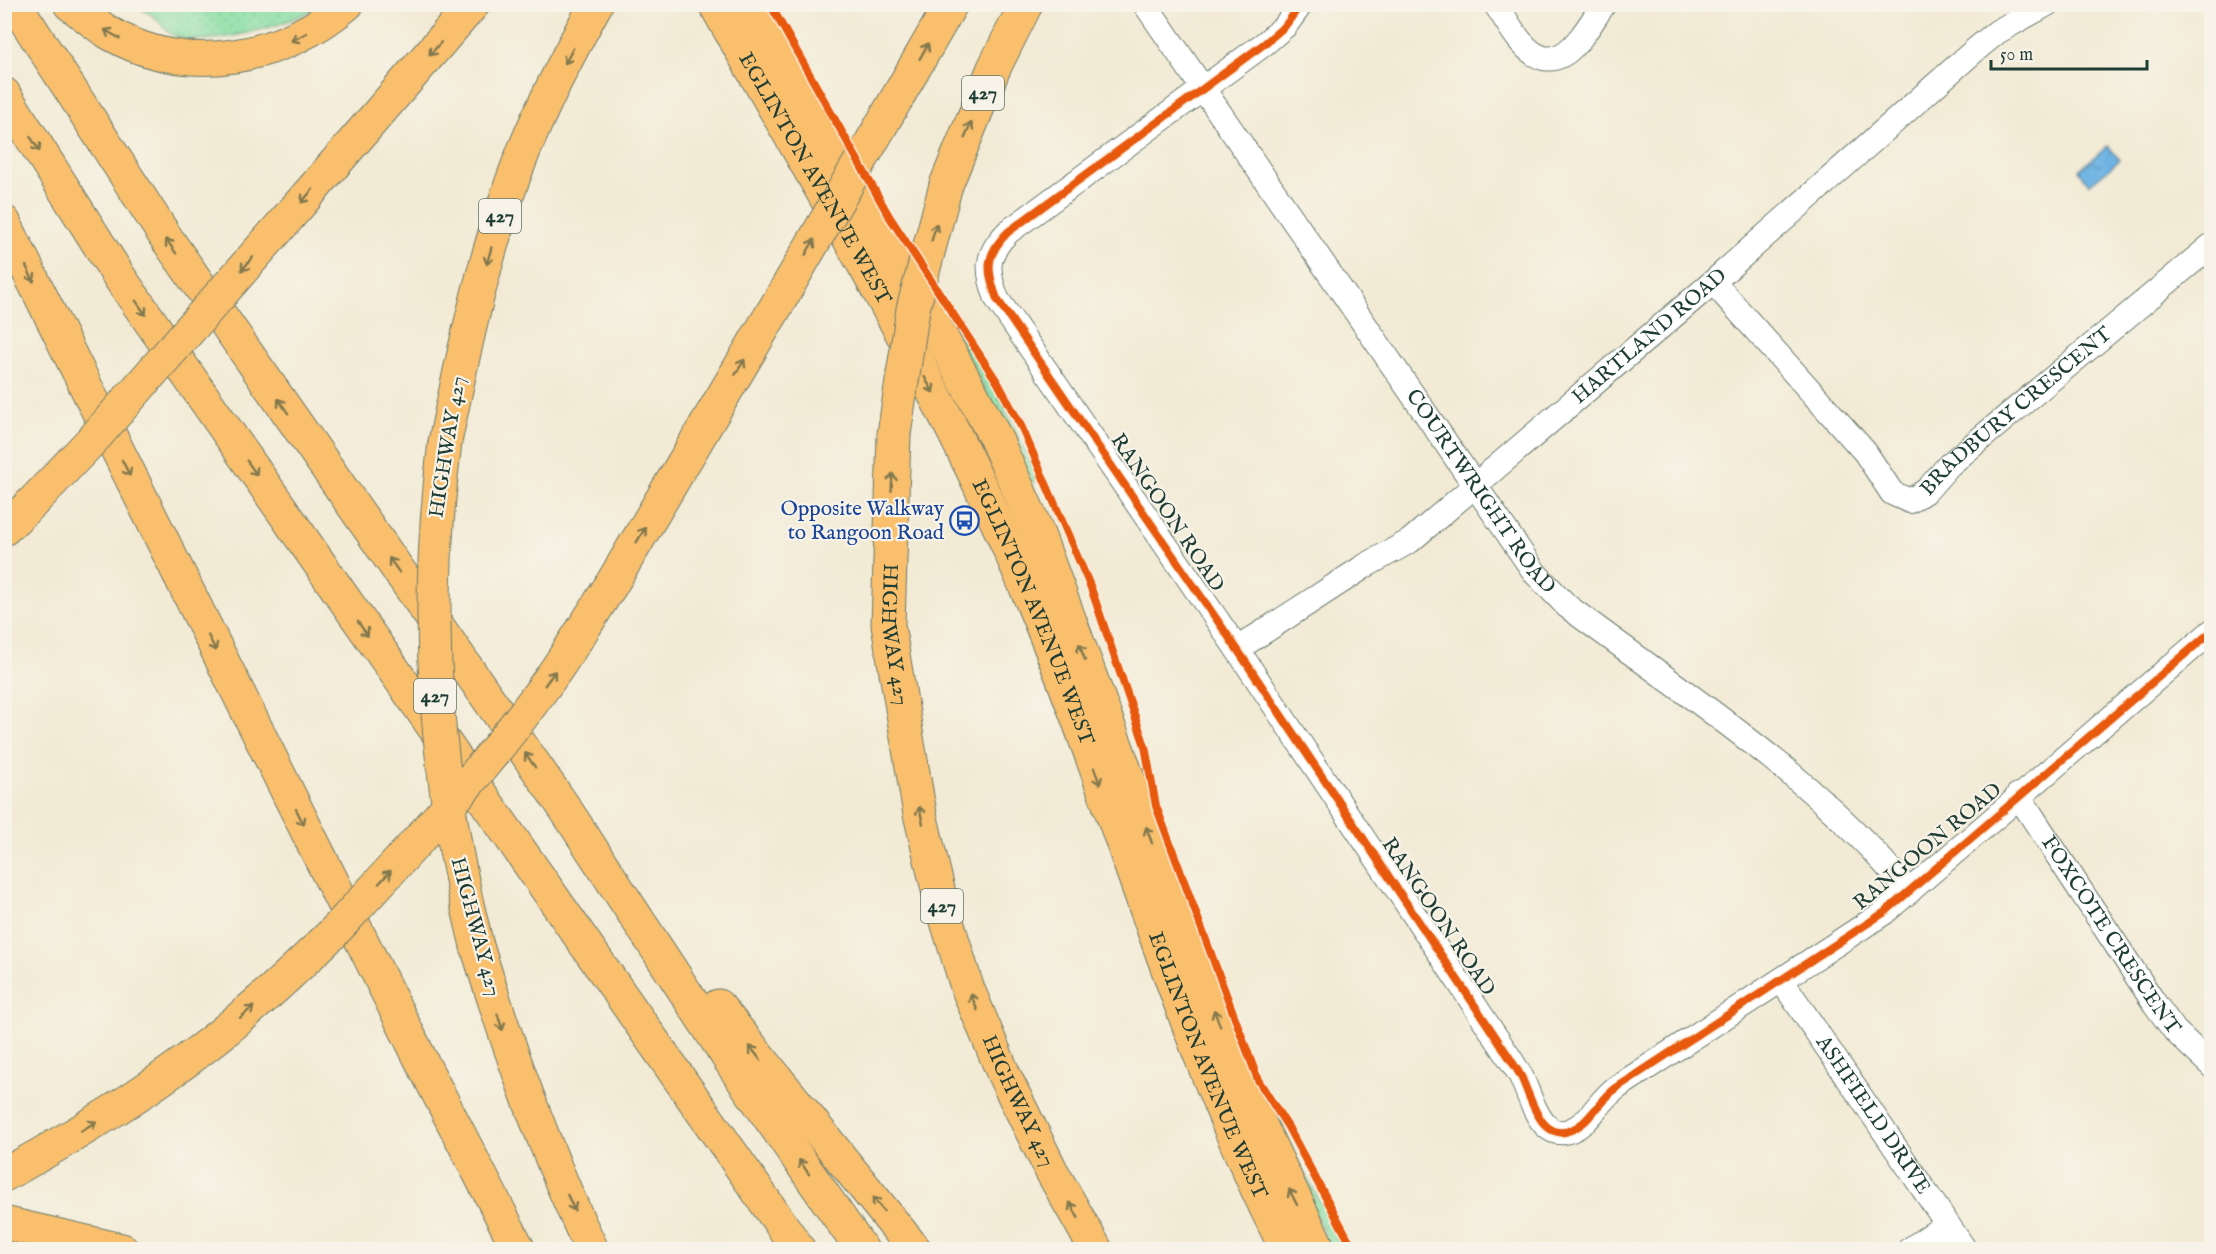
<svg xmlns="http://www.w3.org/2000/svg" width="2216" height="1254" viewBox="0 0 2216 1254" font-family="'IM FELL English',serif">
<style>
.grass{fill:url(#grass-dots);stroke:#538e6c;stroke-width:1.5}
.water{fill:url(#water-ripples);stroke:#46788c;stroke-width:1.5}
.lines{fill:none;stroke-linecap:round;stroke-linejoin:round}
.minor-casing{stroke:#697a6c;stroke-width:26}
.primary-casing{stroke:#697a6c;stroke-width:35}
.motorway-casing{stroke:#697a6c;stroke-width:35}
.minor{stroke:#fff;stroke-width:24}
.primary{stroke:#f9bf6d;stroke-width:33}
.motorway{stroke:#f9bf6d;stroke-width:33}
.motorway-bridge-casing{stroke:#697a6c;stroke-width:35;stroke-linecap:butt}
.motorway-bridge{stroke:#f9bf6d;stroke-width:33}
.cycleway-casing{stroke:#f7f3e8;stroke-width:11}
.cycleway{stroke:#e8590c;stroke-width:8}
.oneway{stroke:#81784e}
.labels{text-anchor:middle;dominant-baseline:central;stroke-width:4.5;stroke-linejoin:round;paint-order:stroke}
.shield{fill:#f7f3e8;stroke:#60746a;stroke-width:1.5}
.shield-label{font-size:20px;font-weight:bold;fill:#1f3d34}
.street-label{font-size:21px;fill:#1f3d34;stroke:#f7f3e8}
.transit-label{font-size:21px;fill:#164399;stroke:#f7f3e8;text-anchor:end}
</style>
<defs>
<pattern id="grass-dots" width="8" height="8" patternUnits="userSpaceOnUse" patternTransform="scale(1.5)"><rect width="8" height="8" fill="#87dea3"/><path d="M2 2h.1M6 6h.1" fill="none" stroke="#74bf8d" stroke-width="1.8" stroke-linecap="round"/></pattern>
<pattern id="water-ripples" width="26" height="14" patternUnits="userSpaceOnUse" patternTransform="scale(1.5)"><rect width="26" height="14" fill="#6eb3e4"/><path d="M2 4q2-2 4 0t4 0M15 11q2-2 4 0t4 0" fill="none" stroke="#5a93ba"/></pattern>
</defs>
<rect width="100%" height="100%" fill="#f7f3e8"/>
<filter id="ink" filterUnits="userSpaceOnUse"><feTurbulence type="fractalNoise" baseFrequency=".0167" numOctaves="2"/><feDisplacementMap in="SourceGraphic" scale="12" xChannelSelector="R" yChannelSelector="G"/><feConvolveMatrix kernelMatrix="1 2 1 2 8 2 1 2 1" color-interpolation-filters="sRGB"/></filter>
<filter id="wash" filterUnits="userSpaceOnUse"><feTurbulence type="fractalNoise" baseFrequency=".008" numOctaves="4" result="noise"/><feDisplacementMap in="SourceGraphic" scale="24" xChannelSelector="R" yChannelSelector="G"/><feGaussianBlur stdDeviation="1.35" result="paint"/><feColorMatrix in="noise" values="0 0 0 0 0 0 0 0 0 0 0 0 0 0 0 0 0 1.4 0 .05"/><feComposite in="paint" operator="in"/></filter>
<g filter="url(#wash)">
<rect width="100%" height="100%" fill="#f2ead4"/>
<g class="grass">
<path d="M 133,5 L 319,5 C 295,24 201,51 173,35 C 165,31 160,21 153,16 C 147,11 139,8 133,5 Z"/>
<path d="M 945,313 L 997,392 L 1038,478 L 1033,484 Z"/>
<path d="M 1266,1104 L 1347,1249 L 1331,1249 Z"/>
</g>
<path class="water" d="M 2108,146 L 2120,160 L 2089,185 L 2079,170 Z"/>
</g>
<g filter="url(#ink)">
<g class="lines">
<defs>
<g id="minor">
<path id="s1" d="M 1145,4 L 1535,573 L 1567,606 C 1682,692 1819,779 1909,892"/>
<path d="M 1301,4 L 1285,26 L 1264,44 L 1008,232 C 985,255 986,270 997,299 L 1237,649 L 1511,1060 C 1515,1067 1520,1073 1523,1081 C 1534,1107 1546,1153 1584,1122 C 1595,1112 1602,1099 1616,1088 L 1885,912 L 2212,631"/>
<path d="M 1495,4 C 1505,16 1511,31 1522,43 C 1559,85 1584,32 1604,4"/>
<path id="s2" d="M 1713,282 L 1865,452 L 1892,493 L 1910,501 L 1927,490 L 1949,465 L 2212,245"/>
<path id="s3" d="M 1237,649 L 1365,566 L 1410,541 L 1713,282 L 1974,51 L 1997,32 L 2047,4"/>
<path id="s4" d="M 2018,795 L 2155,1004 L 2175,1031 L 2212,1066"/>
<path id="s5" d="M 1782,981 L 1965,1250"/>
<path d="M 1909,1250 L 1946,1225"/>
</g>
<g id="primary">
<path id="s6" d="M 715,4 C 821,192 936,377 1021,576 C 1117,798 1176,1035 1287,1250"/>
<path d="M 752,4 L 950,353 L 995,437 L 1036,529 L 1218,1022 L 1255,1114 L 1319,1250"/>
</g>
<g id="motorway">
<path d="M 15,4 L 167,239 L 564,807 L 737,1071 L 862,1250"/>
<path d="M 70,4 C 84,14 97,26 111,34 C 188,78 282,59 347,4"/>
<path d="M 4,94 L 120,278 L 799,1250"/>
<path d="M 897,98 L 951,4"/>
<path d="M 946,185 L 994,68 L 1026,4"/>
<path d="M 286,220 L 473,4"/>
<path d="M 4,222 L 420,1058 L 519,1250"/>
<path id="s7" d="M 894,434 L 888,625 L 920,814 L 941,902 L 967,987 L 1004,1075 L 1051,1170 L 1096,1250"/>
<path d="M 445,442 C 462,360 479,278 506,199 C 528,132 562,66 596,4"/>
<path d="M 4,529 L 31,504"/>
<path d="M 611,585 L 781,298"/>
<path d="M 477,946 C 509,1050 545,1152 592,1250"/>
<path d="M 718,1006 L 915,1250"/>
<path d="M 4,1175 C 89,1128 174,1076 247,1012 C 276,988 304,961 331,935"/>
<path d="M 4,1223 L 122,1250"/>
</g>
</defs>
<use href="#minor" class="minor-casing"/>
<use href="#primary" class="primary-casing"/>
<use href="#motorway" class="motorway-casing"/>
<use href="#minor" class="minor"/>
<use href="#primary" class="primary"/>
<use href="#motorway" class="motorway"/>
<defs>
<g id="motorway-bridge">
<path d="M 781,298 L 897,98"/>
<path d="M 894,434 L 913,309 L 946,185"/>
<path d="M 445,442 C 423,614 434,777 477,946"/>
<path d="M 31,504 L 96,436 L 286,220"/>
<path d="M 331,935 C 408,852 486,769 551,677 C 572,647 591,616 611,585"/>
</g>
</defs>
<use href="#motorway-bridge" class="motorway-bridge-casing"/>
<use href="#motorway-bridge" class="motorway-bridge"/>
<defs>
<g id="cycleway">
<path d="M 770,4 L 889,216 L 998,383 L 1022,428 L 1091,588 L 1145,746 L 1156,806 L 1258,1080 L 1288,1127 L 1354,1250"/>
<path d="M 1301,4 L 1285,26 L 1264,44 L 1008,232 C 985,255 986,270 997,299 L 1237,649 L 1511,1060 C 1515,1067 1520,1073 1523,1081 C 1534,1107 1546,1153 1584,1122 C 1595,1112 1602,1099 1616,1088 L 1885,912 L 2212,631"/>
</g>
</defs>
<use href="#cycleway" class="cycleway-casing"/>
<use href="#cycleway" class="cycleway"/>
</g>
<defs><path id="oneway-shaft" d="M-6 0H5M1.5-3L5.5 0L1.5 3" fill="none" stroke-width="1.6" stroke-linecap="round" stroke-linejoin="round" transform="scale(1.5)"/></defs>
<g class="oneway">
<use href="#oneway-shaft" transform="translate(112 34) rotate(-150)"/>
<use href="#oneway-shaft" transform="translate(299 37) rotate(152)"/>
<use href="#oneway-shaft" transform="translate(435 49) rotate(131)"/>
<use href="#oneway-shaft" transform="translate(924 51) rotate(-61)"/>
<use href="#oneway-shaft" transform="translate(569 56) rotate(118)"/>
<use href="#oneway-shaft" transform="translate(968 130) rotate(-68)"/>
<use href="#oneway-shaft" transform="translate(35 144) rotate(58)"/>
<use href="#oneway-shaft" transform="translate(307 196) rotate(131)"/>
<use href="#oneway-shaft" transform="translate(934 232) rotate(-75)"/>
<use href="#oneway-shaft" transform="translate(171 246) rotate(-125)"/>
<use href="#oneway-shaft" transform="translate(810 247) rotate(-60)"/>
<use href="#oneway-shaft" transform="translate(489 256) rotate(106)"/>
<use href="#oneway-shaft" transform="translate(247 264) rotate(131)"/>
<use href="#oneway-shaft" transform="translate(30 274) rotate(64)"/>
<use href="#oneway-shaft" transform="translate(141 308) rotate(55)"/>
<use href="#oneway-shaft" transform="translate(740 367) rotate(-59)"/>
<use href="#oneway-shaft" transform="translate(929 385) rotate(61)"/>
<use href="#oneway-shaft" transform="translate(283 406) rotate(-125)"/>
<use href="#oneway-shaft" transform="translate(126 468) rotate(64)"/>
<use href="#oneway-shaft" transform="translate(252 468) rotate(55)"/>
<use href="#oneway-shaft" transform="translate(892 482) rotate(-87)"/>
<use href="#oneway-shaft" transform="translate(641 535) rotate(-59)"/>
<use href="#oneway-shaft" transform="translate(394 565) rotate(-125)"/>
<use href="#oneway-shaft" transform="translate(363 629) rotate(55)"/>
<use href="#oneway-shaft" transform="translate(212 643) rotate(63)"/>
<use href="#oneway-shaft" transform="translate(1082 652) rotate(-110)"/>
<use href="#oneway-shaft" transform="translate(550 678) rotate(-54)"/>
<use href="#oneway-shaft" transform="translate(530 760) rotate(-125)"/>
<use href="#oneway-shaft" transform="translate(1097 776) rotate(70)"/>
<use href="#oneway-shaft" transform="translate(921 815) rotate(-102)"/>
<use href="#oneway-shaft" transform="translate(300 817) rotate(63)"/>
<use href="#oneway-shaft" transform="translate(1149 835) rotate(-110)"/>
<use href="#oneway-shaft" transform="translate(385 877) rotate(-47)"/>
<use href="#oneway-shaft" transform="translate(974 1002) rotate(-112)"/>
<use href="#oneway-shaft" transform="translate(247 1012) rotate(-40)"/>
<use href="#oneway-shaft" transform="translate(1217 1018) rotate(-111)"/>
<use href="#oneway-shaft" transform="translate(500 1022) rotate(72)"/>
<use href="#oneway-shaft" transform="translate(755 1053) rotate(-128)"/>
<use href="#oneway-shaft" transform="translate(89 1126) rotate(-32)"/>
<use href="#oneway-shaft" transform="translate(804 1167) rotate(-125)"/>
<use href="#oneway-shaft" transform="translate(1293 1197) rotate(-117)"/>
<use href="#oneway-shaft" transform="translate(571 1203) rotate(66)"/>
<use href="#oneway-shaft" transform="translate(878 1204) rotate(-129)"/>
<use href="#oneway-shaft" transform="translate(1074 1210) rotate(-119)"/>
</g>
</g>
<defs>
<symbol id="bus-ring" viewBox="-11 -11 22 22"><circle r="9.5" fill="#f7f3e8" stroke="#1a4fb4" stroke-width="1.5"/><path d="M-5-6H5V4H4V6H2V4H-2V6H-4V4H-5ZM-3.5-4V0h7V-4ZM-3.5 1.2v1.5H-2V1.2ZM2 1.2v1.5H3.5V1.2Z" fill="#1a4fb4"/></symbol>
</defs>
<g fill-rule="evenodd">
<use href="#bus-ring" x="948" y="504" width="33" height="33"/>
</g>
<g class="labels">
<g class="shield">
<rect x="962" y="76" width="42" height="34" rx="4.5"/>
<rect x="479" y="199" width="42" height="34" rx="4.5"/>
<rect x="414" y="679" width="42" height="34" rx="4.5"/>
<rect x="921" y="889" width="42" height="34" rx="4.5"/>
</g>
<g class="shield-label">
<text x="983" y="93">427</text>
<text x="500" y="216">427</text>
<text x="435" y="696">427</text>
<text x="942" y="906">427</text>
</g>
<g class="street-label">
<text stroke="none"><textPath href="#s6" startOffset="201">EGLINTON AVENUE WEST</textPath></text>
<text stroke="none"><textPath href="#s3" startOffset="519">HARTLAND ROAD</textPath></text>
<text stroke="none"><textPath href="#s2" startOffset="436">BRADBURY CRESCENT</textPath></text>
<text transform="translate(448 447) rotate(-81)">HIGHWAY 427</text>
<text stroke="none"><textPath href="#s1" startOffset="592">COURTWRIGHT ROAD</textPath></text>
<text transform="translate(1167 513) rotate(56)">RANGOON ROAD</text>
<text stroke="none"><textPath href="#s6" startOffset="687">EGLINTON AVENUE WEST</textPath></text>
<text stroke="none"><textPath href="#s7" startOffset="201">HIGHWAY 427</textPath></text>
<text transform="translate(1928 847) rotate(-40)">RANGOON ROAD</text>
<text transform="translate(1438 917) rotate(56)">RANGOON ROAD</text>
<text transform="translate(475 927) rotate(75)">HIGHWAY 427</text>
<text stroke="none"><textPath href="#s4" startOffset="168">FOXCOTE CRESCENT</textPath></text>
<text stroke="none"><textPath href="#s6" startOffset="1173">EGLINTON AVENUE WEST</textPath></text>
<text stroke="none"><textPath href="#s7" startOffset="687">HIGHWAY 427</textPath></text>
<text stroke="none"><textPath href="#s5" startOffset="162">ASHFIELD DRIVE</textPath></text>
</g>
<g class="transit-label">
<text x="944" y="509">Opposite Walkway<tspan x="944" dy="24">to Rangoon Road</tspan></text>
</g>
</g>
<rect width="2216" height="1254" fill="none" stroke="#f7f3e8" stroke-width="24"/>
<path d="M1991 60v9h156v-9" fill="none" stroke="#1f3d34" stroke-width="3"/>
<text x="2000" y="60" font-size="18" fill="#1f3d34" stroke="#f7f3e8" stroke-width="4.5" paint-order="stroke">50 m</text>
</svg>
